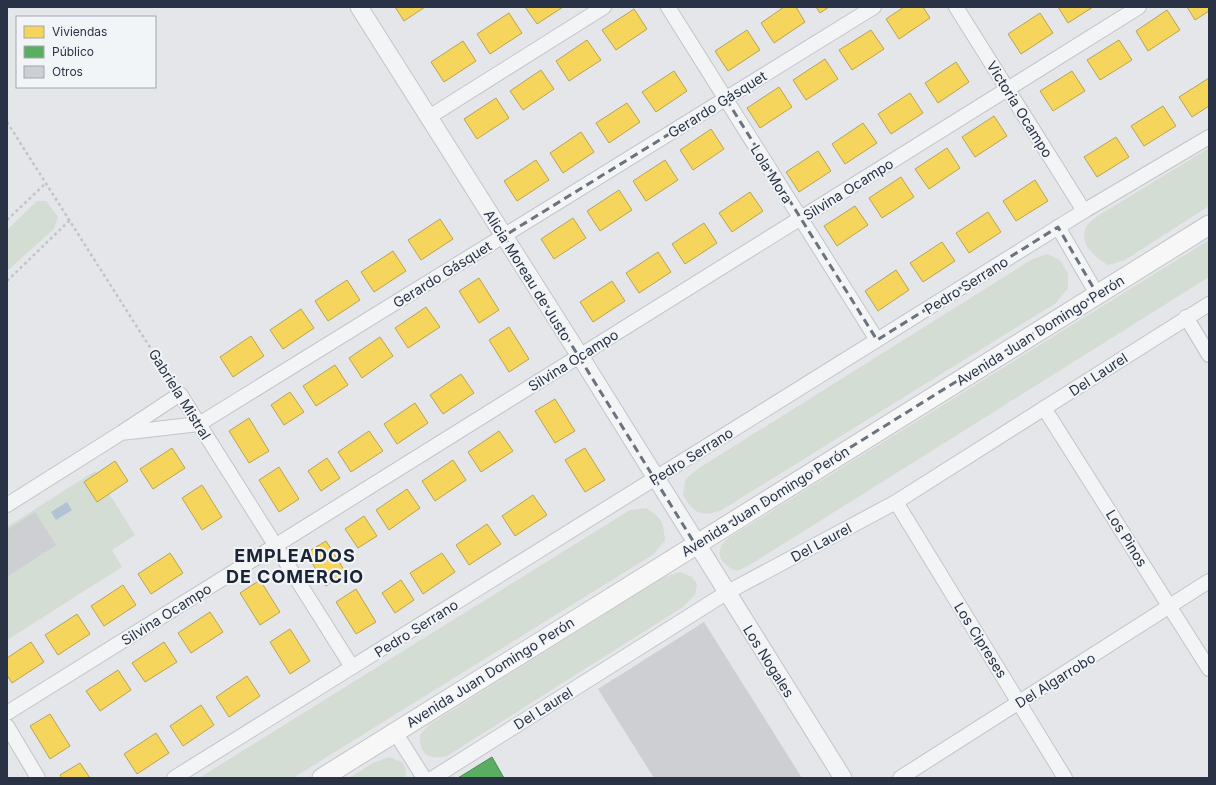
<svg xmlns="http://www.w3.org/2000/svg" width="1216" height="785" viewBox="0 0 1216 785" font-family="Inter,sans-serif">
<style>
.green{fill:#d4ddd4}
.water{fill:#b2c2d5}
.homes{fill:#f6d55c;stroke:#b8a455}
.public{fill:#5aae61;stroke:#4b8959}
.building{fill:#cdcfd2}
.lines{fill:none;stroke-linecap:round;stroke-linejoin:round}
.minor-casing{stroke:#c2c4c7;stroke-width:16}
.tertiary-casing{stroke:#c2c4c7;stroke-width:19}
.secondary-casing{stroke:#c2c4c7;stroke-width:21}
.path{stroke:#c3c4c9;stroke-width:2.5;stroke-dasharray:3 3;stroke-linecap:butt}
.minor{stroke:#f3f4f6;stroke-width:14}
.tertiary{stroke:#f3f4f6;stroke-width:17}
.secondary{stroke:#f7f7f7;stroke-width:19}
.marked{fill:none;stroke:#6a727e;stroke-width:3;stroke-dasharray:8 5;stroke-linejoin:round}
.labels{text-anchor:middle;dominant-baseline:central;stroke-width:4;stroke-linejoin:round;paint-order:stroke}
.street-label{font-size:14px;fill:#293345;stroke:#f2f5f8}
.district-label{font-size:18px;font-weight:bold;letter-spacing:1px;fill:#1b2435;stroke:#f2f5f8}
</style>
<rect width="100%" height="100%" fill="#e4e6e9"/>
<g class="green">
<path d="M 1209,148 L 1209,206 L 1125,260 L 1108,265 C 1096,258 1077,243 1087,226 C 1089,222 1095,218 1099,215 Z"/>
<path d="M 37,201 L 46,201 L 58,217 L 54,229 L 7,271 L 7,230 Z"/>
<path d="M 1209,240 L 1209,277 L 748,566 L 737,571 C 727,567 716,560 721,547 C 722,543 727,539 730,537 Z"/>
<path d="M 1047,254 L 1060,260 L 1068,274 L 1068,288 L 1056,303 L 720,511 C 699,517 694,513 683,495 L 685,480 L 696,470 L 1031,260 Z"/>
<path d="M 95,471 L 135,535 L 112,550 L 122,567 L 7,640 L 7,527 Z"/>
<path d="M 646,508 C 662,518 663,522 665,540 L 654,554 L 293,778 L 199,778 L 630,510 Z"/>
<path d="M 680,572 L 692,577 L 697,584 L 695,595 L 683,607 L 447,756 C 429,760 419,755 420,735 L 429,725 L 664,577 Z"/>
<path d="M 389,757 L 402,762 L 406,769 L 405,778 L 349,778 L 373,763 Z"/>
</g>
<path class="water" d="M 67,502 L 72,510 L 56,520 L 51,512 Z"/>
<g class="homes">
<path d="M 395,7 L 425,7 L 404,21 Z"/>
<path d="M 525,7 L 563,7 L 537,24 Z"/>
<path d="M 784,7 L 796,7 L 805,22 L 774,43 L 761,23 Z"/>
<path d="M 816,7 L 829,7 L 820,13 Z"/>
<path d="M 904,7 L 923,7 L 930,18 L 899,39 L 886,19 Z"/>
<path d="M 1058,7 L 1093,7 L 1068,23 Z"/>
<path d="M 1187,7 L 1209,7 L 1209,11 L 1195,20 Z"/>
<path d="M 634,9 L 647,29 L 616,50 L 602,30 Z"/>
<path d="M 1167,10 L 1180,30 L 1148,51 L 1136,31 Z"/>
<path d="M 509,13 L 522,33 L 490,54 L 477,34 Z"/>
<path d="M 1040,13 L 1053,33 L 1021,54 L 1008,34 Z"/>
<path d="M 747,30 L 760,50 L 728,71 L 715,51 Z"/>
<path d="M 871,30 L 884,49 L 852,70 L 839,50 Z"/>
<path d="M 587,40 L 601,60 L 569,81 L 556,61 Z"/>
<path d="M 1119,40 L 1132,60 L 1100,80 L 1087,60 Z"/>
<path d="M 463,41 L 476,61 L 444,82 L 431,62 Z"/>
<path d="M 825,59 L 838,79 L 806,100 L 793,80 Z"/>
<path d="M 956,62 L 969,82 L 938,103 L 925,83 Z"/>
<path d="M 541,70 L 554,89 L 523,110 L 510,91 Z"/>
<path d="M 674,71 L 687,91 L 656,112 L 642,92 Z"/>
<path d="M 1072,71 L 1085,91 L 1053,111 L 1040,91 Z"/>
<path d="M 1209,78 L 1209,106 L 1192,117 L 1179,97 Z"/>
<path d="M 779,87 L 792,107 L 760,128 L 747,108 Z"/>
<path d="M 910,93 L 923,113 L 891,134 L 878,114 Z"/>
<path d="M 496,98 L 509,118 L 477,139 L 464,119 Z"/>
<path d="M 627,103 L 640,122 L 609,143 L 596,123 Z"/>
<path d="M 1163,106 L 1176,126 L 1144,146 L 1131,126 Z"/>
<path d="M 994,116 L 1007,136 L 975,157 L 962,137 Z"/>
<path d="M 863,123 L 877,143 L 845,164 L 832,144 Z"/>
<path d="M 711,129 L 724,149 L 693,170 L 680,150 Z"/>
<path d="M 581,132 L 594,152 L 563,173 L 550,153 Z"/>
<path d="M 1116,137 L 1129,157 L 1097,177 L 1084,157 Z"/>
<path d="M 947,148 L 960,168 L 929,189 L 915,169 Z"/>
<path d="M 818,151 L 831,171 L 799,192 L 786,172 Z"/>
<path d="M 536,160 L 549,180 L 517,201 L 504,181 Z"/>
<path d="M 665,160 L 678,180 L 646,201 L 633,181 Z"/>
<path d="M 901,177 L 914,197 L 882,218 L 869,198 Z"/>
<path d="M 1035,180 L 1048,201 L 1016,221 L 1003,201 Z"/>
<path d="M 619,190 L 632,210 L 600,231 L 587,211 Z"/>
<path d="M 750,192 L 763,211 L 732,232 L 719,213 Z"/>
<path d="M 855,206 L 868,225 L 837,246 L 824,226 Z"/>
<path d="M 988,212 L 1001,232 L 969,253 L 956,233 Z"/>
<path d="M 573,218 L 586,238 L 554,259 L 541,239 Z"/>
<path d="M 440,219 L 453,239 L 421,260 L 408,240 Z"/>
<path d="M 704,223 L 717,243 L 685,264 L 672,244 Z"/>
<path d="M 942,242 L 955,261 L 923,282 L 910,263 Z"/>
<path d="M 393,251 L 406,271 L 374,292 L 361,272 Z"/>
<path d="M 658,252 L 671,272 L 639,293 L 626,273 Z"/>
<path d="M 896,270 L 909,290 L 878,311 L 865,291 Z"/>
<path d="M 479,278 L 499,310 L 479,323 L 459,291 Z"/>
<path d="M 347,280 L 360,300 L 328,321 L 315,301 Z"/>
<path d="M 612,281 L 625,301 L 593,322 L 580,302 Z"/>
<path d="M 426,307 L 440,327 L 408,348 L 395,328 Z"/>
<path d="M 301,309 L 314,328 L 283,349 L 270,330 Z"/>
<path d="M 509,327 L 529,359 L 509,372 L 489,340 Z"/>
<path d="M 251,336 L 264,356 L 233,377 L 220,357 Z"/>
<path d="M 380,337 L 393,356 L 362,378 L 349,358 Z"/>
<path d="M 335,365 L 348,385 L 316,406 L 303,386 Z"/>
<path d="M 461,374 L 474,393 L 443,414 L 430,395 Z"/>
<path d="M 290,392 L 304,412 L 284,425 L 271,405 Z"/>
<path d="M 555,399 L 575,431 L 555,443 L 535,411 Z"/>
<path d="M 415,403 L 428,423 L 397,444 L 384,424 Z"/>
<path d="M 249,418 L 269,451 L 249,463 L 229,431 Z"/>
<path d="M 369,431 L 383,451 L 351,472 L 338,452 Z"/>
<path d="M 499,431 L 513,451 L 481,472 L 468,452 Z"/>
<path d="M 172,448 L 185,468 L 153,489 L 140,469 Z"/>
<path d="M 585,448 L 605,480 L 585,492 L 565,460 Z"/>
<path d="M 327,458 L 340,478 L 321,491 L 308,471 Z"/>
<path d="M 453,460 L 466,480 L 435,501 L 422,481 Z"/>
<path d="M 115,461 L 128,481 L 97,502 L 84,482 Z"/>
<path d="M 279,467 L 299,499 L 279,512 L 259,480 Z"/>
<path d="M 202,485 L 222,517 L 202,530 L 182,498 Z"/>
<path d="M 407,489 L 420,508 L 389,530 L 376,510 Z"/>
<path d="M 533,495 L 547,515 L 515,536 L 502,516 Z"/>
<path d="M 364,516 L 377,536 L 358,548 L 345,529 Z"/>
<path d="M 487,524 L 501,544 L 469,565 L 456,545 Z"/>
<path d="M 326,541 L 346,573 L 326,586 L 306,553 Z"/>
<path d="M 170,553 L 183,573 L 151,594 L 138,574 Z"/>
<path d="M 442,553 L 455,572 L 423,594 L 410,573 Z"/>
<path d="M 260,580 L 280,612 L 260,625 L 240,593 Z"/>
<path d="M 401,580 L 414,600 L 395,613 L 382,593 Z"/>
<path d="M 123,585 L 136,605 L 104,626 L 91,606 Z"/>
<path d="M 356,589 L 376,622 L 356,634 L 336,602 Z"/>
<path d="M 210,612 L 223,632 L 191,653 L 178,633 Z"/>
<path d="M 77,614 L 90,634 L 58,655 L 45,635 Z"/>
<path d="M 290,629 L 310,661 L 290,674 L 270,642 Z"/>
<path d="M 31,642 L 44,662 L 12,683 L 7,675 L 7,658 Z"/>
<path d="M 164,642 L 177,662 L 145,682 L 132,663 Z"/>
<path d="M 118,670 L 131,690 L 100,711 L 86,691 Z"/>
<path d="M 247,676 L 260,696 L 229,717 L 216,697 Z"/>
<path d="M 201,705 L 214,725 L 183,746 L 170,726 Z"/>
<path d="M 50,714 L 70,746 L 50,759 L 30,726 Z"/>
<path d="M 156,733 L 169,753 L 137,774 L 124,754 Z"/>
<path d="M 80,763 L 90,778 L 62,778 L 60,775 Z"/>
</g>
<path class="public" d="M 492,757 L 504,778 L 458,778 Z"/>
<g class="building">
<path d="M 35,512 L 56,545 L 7,577 L 7,530 Z"/>
<path d="M 704,622 L 802,778 L 654,778 L 598,689 Z"/>
</g>
<g class="lines">
<defs>
<g id="minor">
<path d="M 668,7 L 877,340"/>
<path d="M 956,7 L 1084,211"/>
<path d="M 429,117 L 604,7"/>
<path d="M 1058,227 L 1097,294"/>
<path d="M 1186,317 L 1209,355"/>
<path d="M 1044,408 L 1209,669"/>
<path d="M 124,431 L 180,394 L 352,667"/>
<path d="M 896,502 L 1065,778"/>
<path d="M 7,505 L 121,433 L 199,424 L 874,7"/>
<path d="M 7,713 L 1139,7"/>
<path d="M 7,726 L 38,778"/>
<path d="M 395,732 L 424,778"/>
<path d="M 174,778 L 1084,211 L 1209,137"/>
<path d="M 433,778 L 726,593 L 896,502 L 1209,304"/>
<path d="M 900,778 L 1209,581"/>
</g>
<path id="tertiary" d="M 359,7 L 580,356 L 843,778"/>
<path id="secondary" d="M 322,778 L 1209,225"/>
</defs>
<use href="#minor" class="minor-casing"/>
<use href="#tertiary" class="tertiary-casing"/>
<use href="#secondary" class="secondary-casing"/>
<g class="path">
<path d="M 7,122 L 172,382"/>
<path d="M 7,220 L 46,183"/>
<path d="M 7,281 L 70,220"/>
</g>
<use href="#minor" class="minor"/>
<use href="#tertiary" class="tertiary"/>
<use href="#secondary" class="secondary"/>
</g>
<path class="marked" d="M 726,99 L 877,340 L 1058,227 L 1097,294 L 695,544 L 504,236 Z"/>
<g class="labels">
<g class="street-label">
<text transform="translate(717 104) rotate(-32)">Gerardo Gásquet</text>
<text transform="translate(1020 109) rotate(58)">Victoria Ocampo</text>
<text transform="translate(772 174) rotate(58)">Lola Mora</text>
<text transform="translate(848 189) rotate(-32)">Silvina Ocampo</text>
<text transform="translate(442 274) rotate(-32)">Gerardo Gásquet</text>
<text transform="translate(528 275) rotate(58)">Alicia Moreau de Justo</text>
<text transform="translate(966 285) rotate(-32)">Pedro Serrano</text>
<text transform="translate(1040 330) rotate(-32)">Avenida Juan Domingo Perón</text>
<text transform="translate(573 360) rotate(-32)">Silvina Ocampo</text>
<text transform="translate(1098 374) rotate(-33)">Del Laurel</text>
<text transform="translate(180 394) rotate(58)">Gabriela Mistral</text>
<text transform="translate(691 456) rotate(-32)">Pedro Serrano</text>
<text transform="translate(765 501) rotate(-32)">Avenida Juan Domingo Perón</text>
<text transform="translate(1127 538) rotate(58)">Los Pinos</text>
<text transform="translate(821 542) rotate(-28)">Del Laurel</text>
<text transform="translate(166 614) rotate(-32)">Silvina Ocampo</text>
<text transform="translate(416 628) rotate(-32)">Pedro Serrano</text>
<text transform="translate(981 640) rotate(58)">Los Cipreses</text>
<text transform="translate(769 661) rotate(58)">Los Nogales</text>
<text transform="translate(490 672) rotate(-32)">Avenida Juan Domingo Perón</text>
<text transform="translate(1055 680) rotate(-32)">Del Algarrobo</text>
<text transform="translate(543 708) rotate(-32)">Del Laurel</text>
</g>
<g class="district-label">
<text x="295" y="555">EMPLEADOS<tspan x="295" dy="21">DE COMERCIO</tspan></text>
</g>
</g>
<rect width="1216" height="785" fill="none" stroke="#293345" stroke-width="16"/>
<rect x="16" y="16" width="140" height="72" fill="#f2f5f8" stroke="#a2a7b0"/>
<rect x="24" y="26" width="20" height="12" fill="#f6d55c" stroke="#a2a7b0"/>
<text x="52" y="36" font-size="12" fill="#293345">Viviendas</text>
<rect x="24" y="46" width="20" height="12" fill="#5aae61" stroke="#a2a7b0"/>
<text x="52" y="56" font-size="12" fill="#293345">Público</text>
<rect x="24" y="66" width="20" height="12" fill="#cdcfd2" stroke="#a2a7b0"/>
<text x="52" y="76" font-size="12" fill="#293345">Otros</text>
</svg>
